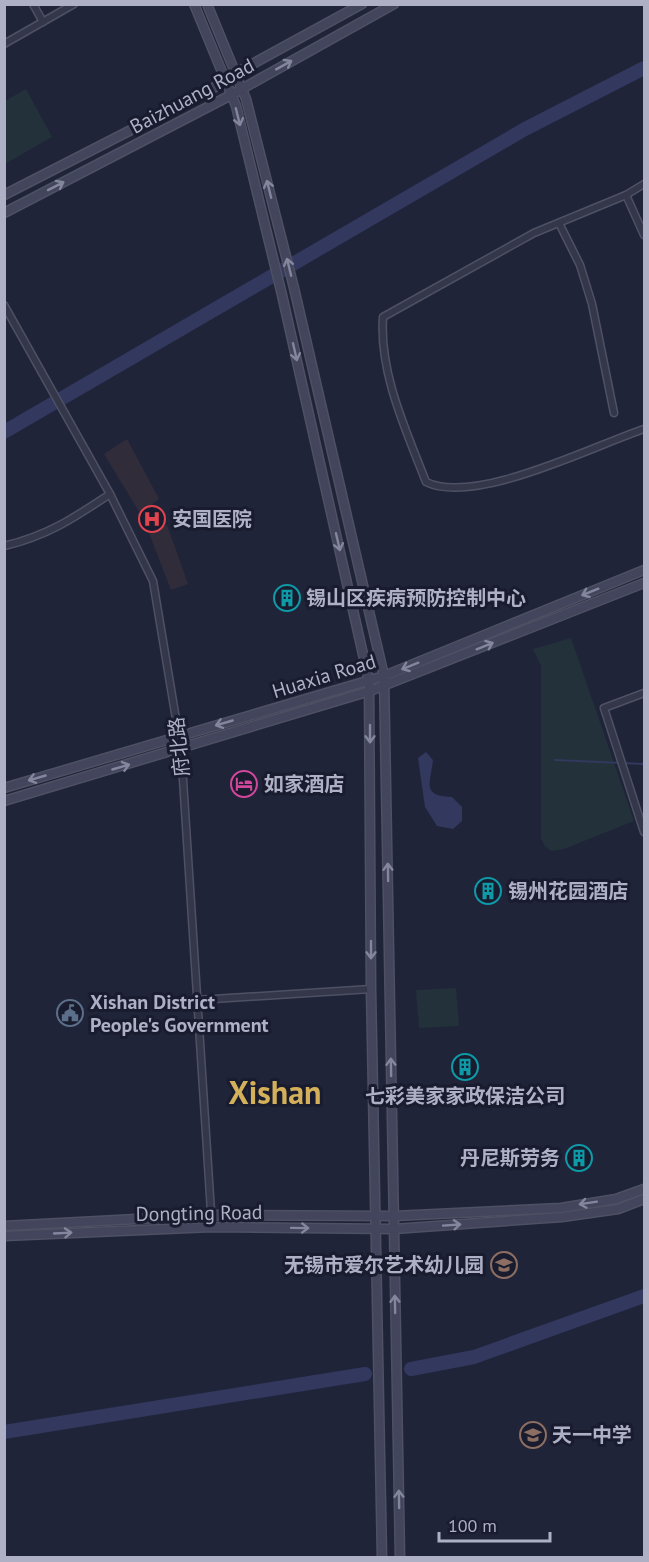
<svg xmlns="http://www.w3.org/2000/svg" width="649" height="1562" viewBox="0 0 649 1562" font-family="'PT Sans','Noto Sans SC',sans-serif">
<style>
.medical{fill:#312c3a}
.green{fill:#22313a}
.water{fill:#32385e}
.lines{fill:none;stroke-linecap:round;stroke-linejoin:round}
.stream{stroke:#32385e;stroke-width:2}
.river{stroke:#32385e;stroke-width:14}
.street-casing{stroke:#4e5164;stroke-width:9}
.secondary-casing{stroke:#4e5164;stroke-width:11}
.street{stroke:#343749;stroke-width:6}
.secondary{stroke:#42455c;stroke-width:8}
.oneway{stroke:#83869c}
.labels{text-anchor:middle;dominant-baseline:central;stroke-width:6;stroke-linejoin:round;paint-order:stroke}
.street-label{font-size:20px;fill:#aeb1c6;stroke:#191c2e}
.poi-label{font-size:20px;font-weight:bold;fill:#aeb1c6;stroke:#191c2e;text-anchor:start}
.town-label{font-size:32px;font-weight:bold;fill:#d5b05a;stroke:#191c2e}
</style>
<rect width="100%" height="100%" fill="#202439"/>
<path class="medical" d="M 127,439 L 159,499 L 152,504 L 163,526 L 167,525 L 188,584 L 171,590 L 149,533 L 151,531 L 104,454 Z"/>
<g class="green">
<path d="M 26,89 L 52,137 L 5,164 L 5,101 Z"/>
<path d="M 571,638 L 634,821 L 564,849 L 551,851 L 544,845 L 541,838 L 541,666 L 533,649 Z"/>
<path d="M 456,988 L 459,1026 L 419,1028 L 416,990 Z"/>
</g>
<path class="water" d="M 426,752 L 433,760 C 431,782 420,796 452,797 L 462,807 L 462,821 L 453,829 L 437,826 L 425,807 L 418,758 Z"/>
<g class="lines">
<path class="stream" d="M 555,760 L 644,764"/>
<g class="river">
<path d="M 4,432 L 525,129 L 644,68"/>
<path d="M 411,1369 L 474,1357 L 644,1296"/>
<path d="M 4,1432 L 365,1374"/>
</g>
<defs>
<g id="street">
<path d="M 33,4 L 43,22"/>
<path d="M 4,44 L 74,4"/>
<path d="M 626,195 L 644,184"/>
<path d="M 559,223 L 580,265 L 592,304 L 614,413"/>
<path d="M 644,235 L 626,195 L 534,233 L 383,317 C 379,373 406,430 426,482 C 475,506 593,446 644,429"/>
<path d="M 4,305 L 110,494 L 153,581 L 181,749 L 212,1227"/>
<path d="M 4,546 C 47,536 74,518 110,494"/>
<path d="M 644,693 L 604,708 L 644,832"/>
<path d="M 198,1000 L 371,989"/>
</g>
<g id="secondary">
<path d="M 194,4 L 236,106 L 282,295 L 369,681 L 371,989 L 382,1558"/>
<path d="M 207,4 L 246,99 L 294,288 L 384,676 L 400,1558"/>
<path d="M 4,195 L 215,87 L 236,73 L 362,4"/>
<path d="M 4,213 L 231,95 L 394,4"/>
<path d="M 4,788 L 384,676 L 644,570"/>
<path d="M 4,801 L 370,691 L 644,583"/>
<path d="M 4,1226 L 212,1215 L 394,1216 L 561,1208 L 616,1199 L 644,1189"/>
<path d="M 4,1236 L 212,1227 L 394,1229 L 562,1217 L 618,1209 L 644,1199"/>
</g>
</defs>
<use href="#street" class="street-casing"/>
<use href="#secondary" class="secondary-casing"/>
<use href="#street" class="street"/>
<use href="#secondary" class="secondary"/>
</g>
<defs><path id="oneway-shaft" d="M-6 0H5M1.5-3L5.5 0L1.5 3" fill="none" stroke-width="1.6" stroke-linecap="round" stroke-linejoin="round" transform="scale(1.5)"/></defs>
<g class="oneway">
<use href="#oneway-shaft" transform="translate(284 65) rotate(-29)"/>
<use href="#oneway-shaft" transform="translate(238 117) rotate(76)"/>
<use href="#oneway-shaft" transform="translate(56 186) rotate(-27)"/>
<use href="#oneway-shaft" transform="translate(269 189) rotate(-104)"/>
<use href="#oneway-shaft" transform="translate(289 267) rotate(-104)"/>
<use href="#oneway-shaft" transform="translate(295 352) rotate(77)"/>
<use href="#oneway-shaft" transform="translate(338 542) rotate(77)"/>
<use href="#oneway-shaft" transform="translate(590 592) rotate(158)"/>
<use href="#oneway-shaft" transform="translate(485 646) rotate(-22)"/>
<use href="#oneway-shaft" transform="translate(410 666) rotate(158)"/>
<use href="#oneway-shaft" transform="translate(224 723) rotate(164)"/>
<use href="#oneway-shaft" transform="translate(370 734) rotate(90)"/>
<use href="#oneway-shaft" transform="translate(121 767) rotate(-16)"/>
<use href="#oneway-shaft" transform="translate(37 778) rotate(164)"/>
<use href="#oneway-shaft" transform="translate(388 872) rotate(-91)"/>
<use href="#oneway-shaft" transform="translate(371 950) rotate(90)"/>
<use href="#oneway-shaft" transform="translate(391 1067) rotate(-91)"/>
<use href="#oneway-shaft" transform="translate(588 1203) rotate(171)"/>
<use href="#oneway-shaft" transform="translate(452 1225) rotate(-4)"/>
<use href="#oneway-shaft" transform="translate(300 1228) rotate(1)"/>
<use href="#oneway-shaft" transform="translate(63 1233) rotate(-3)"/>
<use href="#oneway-shaft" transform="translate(395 1304) rotate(-91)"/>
<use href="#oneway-shaft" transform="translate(399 1499) rotate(-91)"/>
</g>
<defs>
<symbol id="hospital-ring" viewBox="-11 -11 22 22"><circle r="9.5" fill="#191c2e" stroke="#e0444e" stroke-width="1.5"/><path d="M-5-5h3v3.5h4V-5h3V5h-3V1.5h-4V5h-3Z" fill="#e0444e"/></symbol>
<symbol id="building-ring" viewBox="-11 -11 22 22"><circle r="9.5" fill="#191c2e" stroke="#0f9aa8" stroke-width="1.5"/><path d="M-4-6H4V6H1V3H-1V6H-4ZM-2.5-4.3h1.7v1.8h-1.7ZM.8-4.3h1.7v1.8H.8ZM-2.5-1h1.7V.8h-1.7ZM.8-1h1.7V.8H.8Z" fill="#0f9aa8"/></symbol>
<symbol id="hotel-ring" viewBox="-11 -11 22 22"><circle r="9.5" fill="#191c2e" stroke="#d1479c" stroke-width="1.5"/><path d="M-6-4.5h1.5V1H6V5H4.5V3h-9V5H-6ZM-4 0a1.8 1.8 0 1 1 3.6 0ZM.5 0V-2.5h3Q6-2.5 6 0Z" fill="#d1479c"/></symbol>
<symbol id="civic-ring" viewBox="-11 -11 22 22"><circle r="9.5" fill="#191c2e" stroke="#5c6f8a" stroke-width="1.5"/><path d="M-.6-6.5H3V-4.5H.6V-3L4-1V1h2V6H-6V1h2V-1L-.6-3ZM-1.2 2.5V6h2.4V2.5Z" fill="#5c6f8a"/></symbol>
<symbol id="school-ring" viewBox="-11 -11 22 22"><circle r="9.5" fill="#191c2e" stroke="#8d6e63" stroke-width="1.5"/><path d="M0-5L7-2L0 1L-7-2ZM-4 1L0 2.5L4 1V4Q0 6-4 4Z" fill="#8d6e63"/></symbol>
</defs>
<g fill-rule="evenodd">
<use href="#hospital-ring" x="137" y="504" width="30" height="30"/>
<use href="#building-ring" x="272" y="583" width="30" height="30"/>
<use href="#hotel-ring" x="229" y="769" width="30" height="30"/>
<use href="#building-ring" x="473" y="876" width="30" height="30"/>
<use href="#civic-ring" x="55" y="998" width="30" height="30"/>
<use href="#building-ring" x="450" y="1052" width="30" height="30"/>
<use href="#building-ring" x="564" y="1143" width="30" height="30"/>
<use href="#school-ring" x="489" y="1250" width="30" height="30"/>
<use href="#school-ring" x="518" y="1420" width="30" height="30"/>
</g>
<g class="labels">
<g class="street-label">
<text transform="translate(192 96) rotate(-28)">Baizhuang Road</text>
<text transform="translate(324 676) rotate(-17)">Huaxia Road</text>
<text transform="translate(179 747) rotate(-96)">府北路</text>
<text transform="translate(199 1213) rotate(-1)">Dongting Road</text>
</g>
<g class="poi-label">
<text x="172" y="519">安国医院</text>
<text x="306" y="598">锡山区疾病预防控制中心</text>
<text x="264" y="784">如家酒店</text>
<text x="508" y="891">锡州花园酒店</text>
<text x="90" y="1002">Xishan District<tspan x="90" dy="23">People's Government</tspan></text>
<text x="465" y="1096" text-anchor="middle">七彩美家家政保洁公司</text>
<text x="560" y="1158" text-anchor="end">丹尼斯劳务</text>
<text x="484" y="1265" text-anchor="end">无锡市爱尔艺术幼儿园</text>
<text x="552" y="1435">天一中学</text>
</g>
<g class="town-label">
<text x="275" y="1092">Xishan</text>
</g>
</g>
<rect width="649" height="1562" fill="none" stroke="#aeb1c6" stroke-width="12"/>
<path d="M439 1532v9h111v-9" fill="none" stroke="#aeb1c6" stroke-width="3"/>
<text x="448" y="1532" font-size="18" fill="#aeb1c6" stroke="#191c2e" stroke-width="4.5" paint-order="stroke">100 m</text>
</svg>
